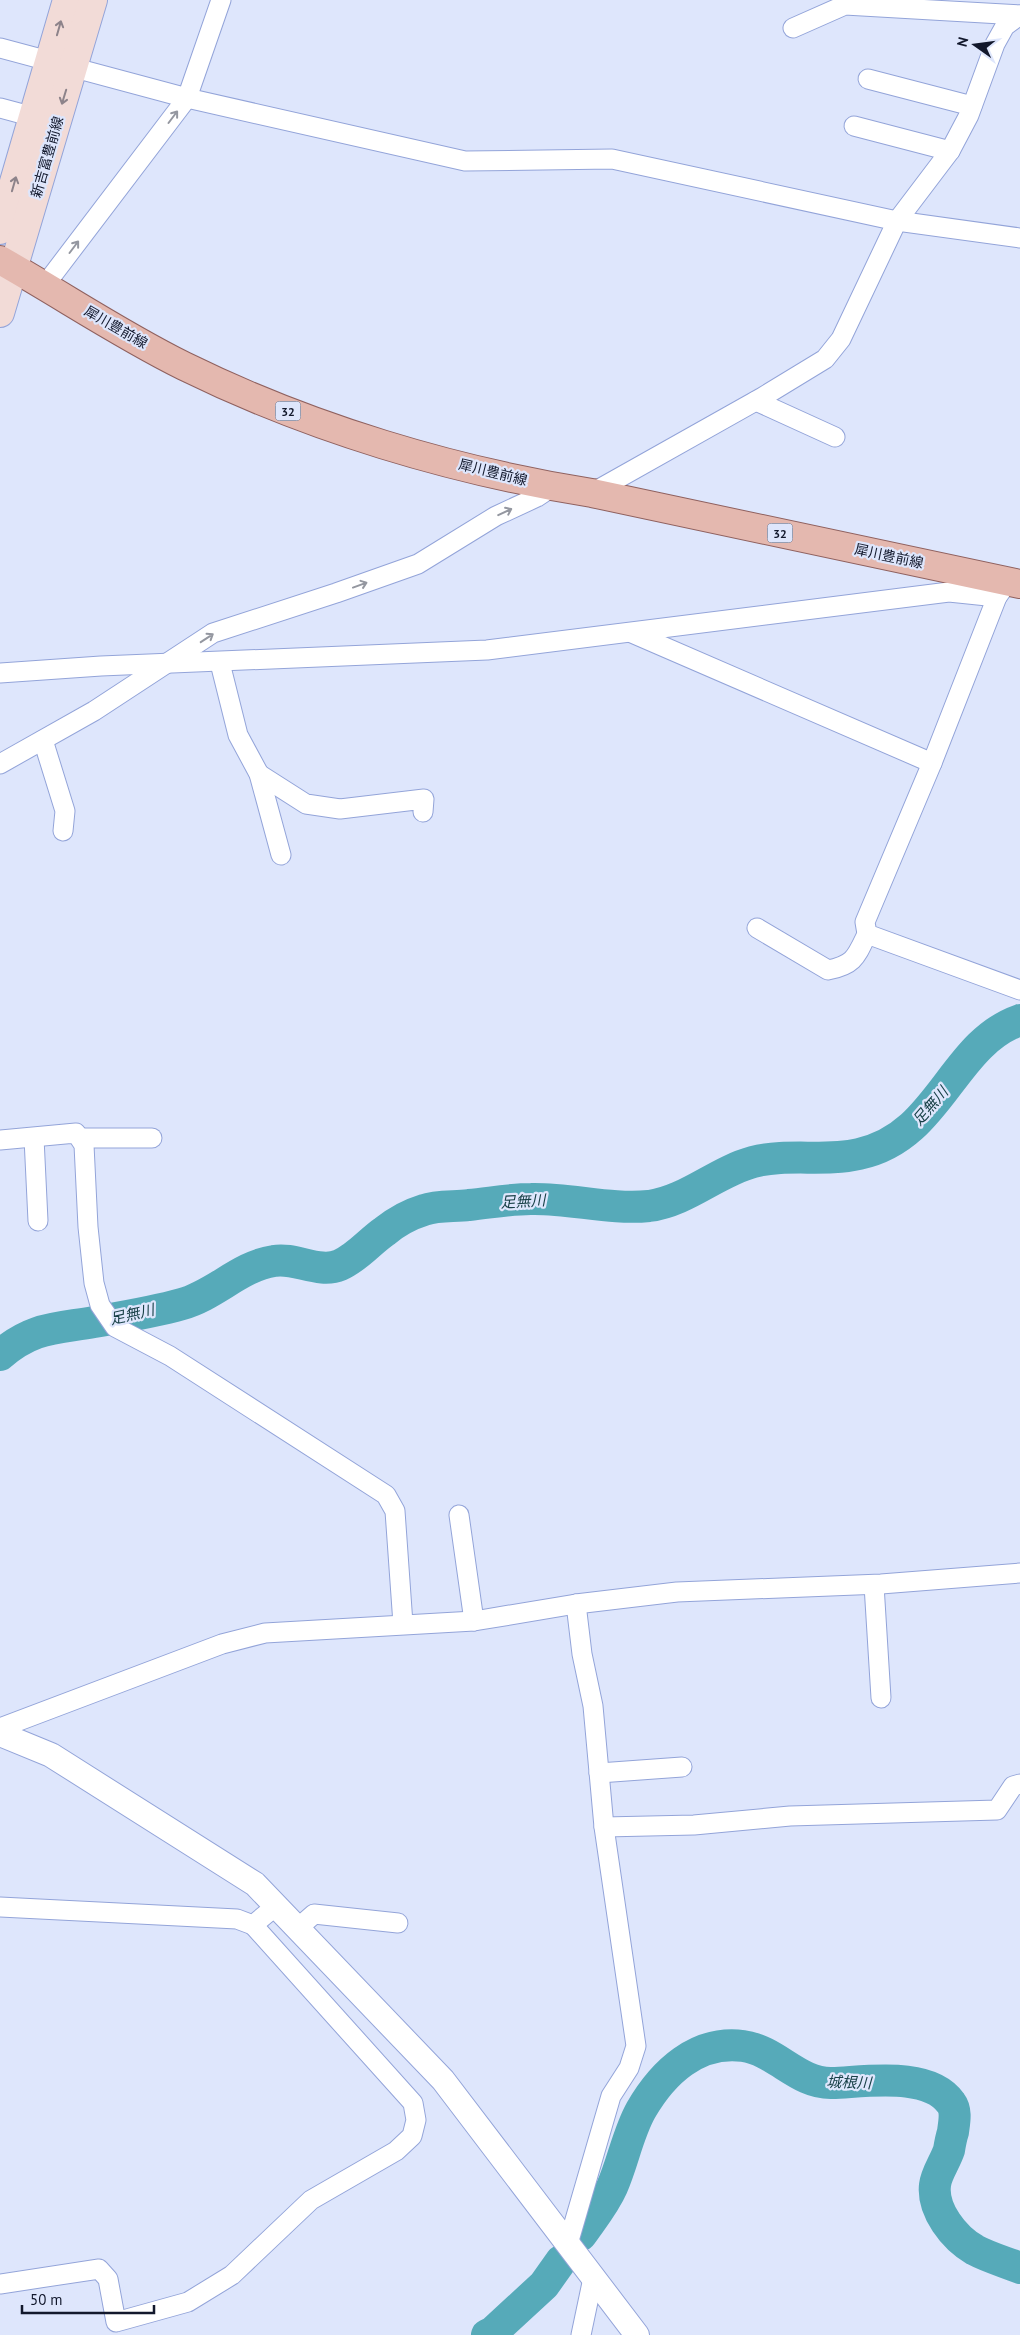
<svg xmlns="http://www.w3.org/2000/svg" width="1020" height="2335" viewBox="0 0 1020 2335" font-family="'PT Sans','Noto Sans JP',sans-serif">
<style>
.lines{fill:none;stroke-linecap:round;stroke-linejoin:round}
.river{stroke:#56aab9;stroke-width:32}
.minor-casing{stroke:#93a4d9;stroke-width:21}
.tertiary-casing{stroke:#93a4d9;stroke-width:26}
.secondary-casing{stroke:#93a4d9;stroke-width:30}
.primary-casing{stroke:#8f615f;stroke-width:30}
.minor{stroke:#fff;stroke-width:19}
.tertiary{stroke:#fff;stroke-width:24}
.secondary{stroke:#f2dbd7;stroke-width:28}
.primary{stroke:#e4b8af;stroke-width:28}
.oneway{stroke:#8d838a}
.oneway2{stroke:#9497a0}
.labels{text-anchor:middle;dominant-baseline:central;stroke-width:4.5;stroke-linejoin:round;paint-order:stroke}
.shield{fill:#dee6fc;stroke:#4f566a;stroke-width:1}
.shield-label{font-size:12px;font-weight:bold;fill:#12182c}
.street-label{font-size:14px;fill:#12182c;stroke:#dee6fc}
.water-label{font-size:15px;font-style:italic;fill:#184047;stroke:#dee6fc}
</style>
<rect width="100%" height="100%" fill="#dee6fc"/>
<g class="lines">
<g class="river">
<path d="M 0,1355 C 33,1327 54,1329 94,1322 C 123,1317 154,1312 182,1304 C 215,1295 240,1266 274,1261 C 295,1257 319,1274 340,1265 C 358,1257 369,1242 385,1231 C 396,1222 411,1214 424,1210 C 438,1205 455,1207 469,1205 C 490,1203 510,1199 531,1199 C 570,1198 610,1210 649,1206 C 687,1201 716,1172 753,1162 C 788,1153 824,1162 859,1154 C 940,1137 951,1044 1020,1020"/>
<path d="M 581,2235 C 592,2219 604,2205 612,2187 C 623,2162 628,2133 641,2110 C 663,2072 697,2040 743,2046 C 777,2051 798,2084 832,2083 C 865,2082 929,2071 951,2103 C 957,2111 954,2123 953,2132 C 951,2138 950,2144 949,2150 C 945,2162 936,2174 935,2185 C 932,2210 954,2238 975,2250 C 988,2257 1005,2262 1020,2268"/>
<path d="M 487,2335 L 493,2332 L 544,2285 L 561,2261"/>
</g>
<defs>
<g id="minor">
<path d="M 793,28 L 845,5 L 1020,15"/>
<path d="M 0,48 L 187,98 L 465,161 L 612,159 L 897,221 L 1020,238"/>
<path d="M 868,79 L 972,106"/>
<path d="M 0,108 L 45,120"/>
<path d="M 854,126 L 950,151"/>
<path d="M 45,285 L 187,98 L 221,0"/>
<path d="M 756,401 L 835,437"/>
<path d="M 592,493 L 761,398 L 825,359 L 841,339 L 897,221 L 950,151 L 969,115 L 995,44 L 1005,26 L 1020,15"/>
<path d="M 1004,587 L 997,597 L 932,763 L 865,922 L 867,934 L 1020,990"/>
<path d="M 632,633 L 932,763"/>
<path d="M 220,663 L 238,735 L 259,774 L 281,855"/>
<path d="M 0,673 L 101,666 L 487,650 L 949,592 L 997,597"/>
<path d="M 43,740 L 65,811 L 63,831"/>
<path d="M 0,764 L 94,711 L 213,633 L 336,593 L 418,564 L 496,516 L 537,497 L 552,487"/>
<path d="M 259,774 L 306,804 L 340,809 L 424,799 L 423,812"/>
<path d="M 757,928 L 828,970 C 854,965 856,957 867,934"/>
<path d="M 34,1138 L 38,1221"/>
<path d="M 80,1138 L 152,1138"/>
<path d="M 0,1140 L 76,1133 L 84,1145 L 88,1227 L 94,1283 L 100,1305 L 115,1327 L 170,1356 L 386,1495 L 395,1511 L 403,1624"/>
<path d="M 459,1515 L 474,1621"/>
<path d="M 874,1585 L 881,1698"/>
<path d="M 0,1728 L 222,1644 L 265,1633 L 474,1621 L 576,1604 L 677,1592 L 881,1584 L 1020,1573"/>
<path d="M 599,1773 L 682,1767"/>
<path d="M 604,1827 L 694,1825 L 790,1816 L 997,1810 L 1013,1786 L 1020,1784"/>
<path d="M 0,1907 L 237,1919 L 253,1925 L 276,1906"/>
<path d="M 298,1928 L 314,1914 L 398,1923"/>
<path d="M 568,2244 L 611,2096 L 629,2068 L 636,2046 L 604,1827 L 593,1706 L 582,1654 L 576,1604"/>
<path d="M 0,2284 L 99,2269 L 108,2279 L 116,2322 L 188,2302 L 232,2275 L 311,2200 L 396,2151 L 412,2136 L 416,2120 L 413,2103 L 253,1925"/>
<path d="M 581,2335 L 593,2278"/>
</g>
<path id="tertiary" d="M 0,1734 L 51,1755 L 255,1884 L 443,2080 L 637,2335"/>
<g id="secondary">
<path d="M 0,230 L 67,0"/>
<path d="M 0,313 L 93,0"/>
</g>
<path id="primary" d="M 0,260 C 62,295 121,335 184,366 C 310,428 453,471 592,493 L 1020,584"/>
</defs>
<use href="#minor" class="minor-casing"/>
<use href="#tertiary" class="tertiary-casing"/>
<use href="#secondary" class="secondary-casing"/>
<use href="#primary" class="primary-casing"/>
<use href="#minor" class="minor"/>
<use href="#tertiary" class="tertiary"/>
<use href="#secondary" class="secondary"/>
<use href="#primary" class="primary"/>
</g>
<defs><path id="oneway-shaft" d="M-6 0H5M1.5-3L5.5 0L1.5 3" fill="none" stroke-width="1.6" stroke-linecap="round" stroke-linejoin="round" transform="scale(1.25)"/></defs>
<g class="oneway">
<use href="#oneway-shaft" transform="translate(59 28) rotate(-74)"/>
<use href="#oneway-shaft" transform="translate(64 97) rotate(107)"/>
<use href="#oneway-shaft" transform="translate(14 184) rotate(-74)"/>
</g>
<g class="oneway2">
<use href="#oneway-shaft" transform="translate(173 117) rotate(-53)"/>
<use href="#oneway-shaft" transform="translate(74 247) rotate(-53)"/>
<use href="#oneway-shaft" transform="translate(505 512) rotate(-25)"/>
<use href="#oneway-shaft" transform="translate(360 585) rotate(-20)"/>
<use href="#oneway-shaft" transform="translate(207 638) rotate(-33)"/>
</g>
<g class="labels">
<g class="shield">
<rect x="275.5" y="401.5" width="25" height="19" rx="4"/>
<rect x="767.5" y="523.5" width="25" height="19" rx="4"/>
</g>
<g class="shield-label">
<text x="288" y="411">32</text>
<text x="780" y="533">32</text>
</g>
<g class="street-label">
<text transform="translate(47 157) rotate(-74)">新吉富豊前線</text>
<text transform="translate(116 327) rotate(30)">犀川豊前線</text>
<text transform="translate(493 472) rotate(14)">犀川豊前線</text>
<text transform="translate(889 556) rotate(12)">犀川豊前線</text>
</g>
<g class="water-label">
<text transform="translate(930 1106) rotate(-49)">足無川</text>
<text transform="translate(523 1201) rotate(-3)">足無川</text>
<text transform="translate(132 1314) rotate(-13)">足無川</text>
<text transform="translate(849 2082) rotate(2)">城根川</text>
</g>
</g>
<g transform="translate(975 45) rotate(284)" stroke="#dee6fc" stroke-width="4" paint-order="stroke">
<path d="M0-4L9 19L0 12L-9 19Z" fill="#12182c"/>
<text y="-8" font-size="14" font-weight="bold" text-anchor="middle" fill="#12182c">N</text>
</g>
<path d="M22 2305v8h132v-8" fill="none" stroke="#12182c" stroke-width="2.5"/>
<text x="30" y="2305" font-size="15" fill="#12182c" stroke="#dee6fc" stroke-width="4" paint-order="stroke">50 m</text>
</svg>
